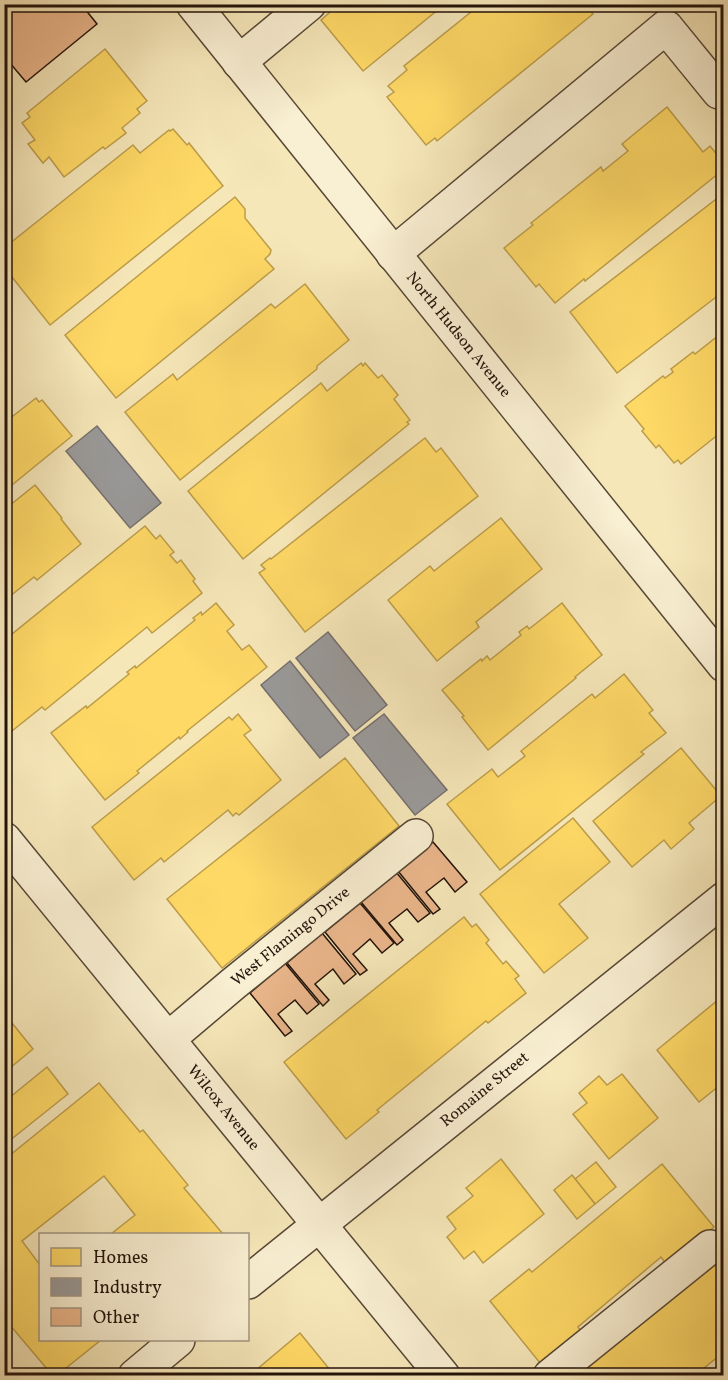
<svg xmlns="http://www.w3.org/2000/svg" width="728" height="1380" viewBox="0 0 728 1380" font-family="Vollkorn,serif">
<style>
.homes{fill:#ffd966;stroke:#bd9d4a;stroke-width:1.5}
.industry{fill:#999;stroke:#75706e;stroke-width:1.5}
.building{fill:#eab68b;stroke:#22120a;stroke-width:1.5}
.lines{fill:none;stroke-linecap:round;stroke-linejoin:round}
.minor-casing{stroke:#574736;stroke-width:36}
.minor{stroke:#f9efd2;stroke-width:33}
.labels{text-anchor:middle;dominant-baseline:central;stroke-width:6;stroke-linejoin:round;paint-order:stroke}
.street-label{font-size:16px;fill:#22120a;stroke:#f9efd2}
</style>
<rect width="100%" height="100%" fill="#f6e7b9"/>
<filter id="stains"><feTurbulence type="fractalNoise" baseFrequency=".00333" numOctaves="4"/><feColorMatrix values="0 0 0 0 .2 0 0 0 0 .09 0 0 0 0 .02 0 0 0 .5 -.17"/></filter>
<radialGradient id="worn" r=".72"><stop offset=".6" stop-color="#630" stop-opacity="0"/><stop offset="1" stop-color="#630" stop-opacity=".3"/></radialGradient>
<g class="homes">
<path d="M 336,4 L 445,4 L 363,71 L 321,20 L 337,6 Z"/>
<path d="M 481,4 L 585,4 L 593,14 L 437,141 L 435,138 L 426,145 L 387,97 L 394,92 L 388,86 L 407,70 L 404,66 Z"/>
<path d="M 105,49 L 147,101 L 137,109 L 140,113 L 122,128 L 126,133 L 105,149 L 103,147 L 64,177 L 49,157 L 43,163 L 28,144 L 35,140 L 22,123 L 30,117 L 27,113 Z"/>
<path d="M 667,107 L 703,152 L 710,146 L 724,163 L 724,169 L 585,281 L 584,279 L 555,303 L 539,284 L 536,287 L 504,248 L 533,225 L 531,223 L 601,167 L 603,171 L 628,151 L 622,144 Z"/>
<path d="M 173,129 L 187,145 L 189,143 L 223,186 L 50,325 L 4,267 L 4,248 L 133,145 L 140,153 L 169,130 L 170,131 Z"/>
<path d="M 724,193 L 724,291 L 617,373 L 570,312 Z"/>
<path d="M 235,197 L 245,209 L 245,218 L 271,250 L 270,254 L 265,259 L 274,269 L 116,398 L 65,335 Z"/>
<path d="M 305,284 L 349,340 L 317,366 L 317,369 L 180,480 L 125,412 L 173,374 L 177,380 L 271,304 L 275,308 Z"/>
<path d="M 724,331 L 724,430 L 681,464 L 678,460 L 674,463 L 659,445 L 656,448 L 642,431 L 644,429 L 625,406 L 663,376 L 665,378 L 673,372 L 671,369 L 693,352 L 695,354 Z"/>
<path d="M 361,363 L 363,366 L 365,363 L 378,378 L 382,375 L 398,395 L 394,399 L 410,420 L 407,422 L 409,424 L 243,559 L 188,491 L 321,383 L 327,391 Z"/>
<path d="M 36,398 L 39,402 L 42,400 L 72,436 L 12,485 L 4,475 L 4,423 Z"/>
<path d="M 425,438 L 436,452 L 441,448 L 478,496 L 305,632 L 259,573 L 265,569 L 261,565 L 270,558 L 271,559 Z"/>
<path d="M 35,485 L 62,518 L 61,519 L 81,544 L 37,580 L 34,577 L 4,601 L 4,510 Z"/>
<path d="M 501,518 L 542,569 L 476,622 L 479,627 L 437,661 L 388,600 L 430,566 L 434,571 Z"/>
<path d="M 145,526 L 156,539 L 160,535 L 174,552 L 170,555 L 177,563 L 181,560 L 195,579 L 193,581 L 202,593 L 152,633 L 147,627 L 45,710 L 42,707 L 12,731 L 4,721 L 4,644 L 8,642 L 6,639 Z"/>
<path d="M 216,603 L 234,625 L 227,631 L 242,650 L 249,645 L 267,667 L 187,731 L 188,732 L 180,739 L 179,737 L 137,771 L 139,773 L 105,800 L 51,733 L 86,706 L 87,708 L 129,674 L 127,672 L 135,666 L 136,668 L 195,620 L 193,618 L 201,612 L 202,615 Z"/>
<path d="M 562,603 L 602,655 L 575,677 L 576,678 L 488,750 L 462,717 L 464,716 L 442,690 L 481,659 L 482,661 L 487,656 L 490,660 L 521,635 L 519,632 L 527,626 L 529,629 Z"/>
<path d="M 624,674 L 653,710 L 649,713 L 666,733 L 641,752 L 644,754 L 500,870 L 447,804 L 492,769 L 498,777 L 525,756 L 521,751 L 592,694 L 595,698 Z"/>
<path d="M 238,714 L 251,730 L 244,735 L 281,780 L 239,815 L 236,813 L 233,816 L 228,810 L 164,862 L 161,858 L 134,880 L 92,827 L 229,717 L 232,720 Z"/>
<path d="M 681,748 L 721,796 L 689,823 L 694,829 L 671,849 L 664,840 L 632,867 L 593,821 Z"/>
<path d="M 345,758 L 399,826 L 222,968 L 167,899 Z"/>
<path d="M 573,818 L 610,862 L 559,904 L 588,938 L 544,973 L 480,894 Z"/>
<path d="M 464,917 L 472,927 L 476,924 L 489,940 L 486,943 L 503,964 L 506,961 L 519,976 L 515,979 L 526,993 L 488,1023 L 486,1021 L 377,1110 L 379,1112 L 346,1139 L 284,1062 Z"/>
<path d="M 724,995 L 724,1082 L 699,1102 L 657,1050 Z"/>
<path d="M 12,1023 L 33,1049 L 4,1073 L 4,1029 Z"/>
<path d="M 47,1067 L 68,1094 L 4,1145 L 4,1102 Z"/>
<path d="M 622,1074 L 658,1118 L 609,1159 L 573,1114 L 587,1103 L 579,1093 L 599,1076 L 607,1085 Z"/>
<path d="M 99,1083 L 140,1132 L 143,1130 L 188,1185 L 184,1188 L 223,1234 L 111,1234 L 135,1215 L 104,1176 L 22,1241 L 40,1265 L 40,1340 L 101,1340 L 56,1376 L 53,1376 L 4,1318 L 4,1160 Z"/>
<path d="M 501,1159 L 544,1214 L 483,1263 L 474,1251 L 464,1259 L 447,1237 L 456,1229 L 447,1217 L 473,1196 L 466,1188 Z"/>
<path d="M 596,1162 L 616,1187 L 595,1204 L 575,1179 Z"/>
<path d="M 662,1164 L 714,1227 L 667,1265 L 661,1257 L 578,1327 L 580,1330 L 540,1363 L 490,1301 L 529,1269 L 532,1272 Z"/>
<path d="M 572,1175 L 595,1204 L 577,1219 L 554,1190 Z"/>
<path d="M 724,1252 L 724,1352 L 694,1376 L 572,1376 Z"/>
<path d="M 300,1333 L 335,1376 L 249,1376 Z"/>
</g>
<g class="industry">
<path d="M 97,426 L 161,503 L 130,528 L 66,451 Z"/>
<path d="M 328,632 L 387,705 L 355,731 L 296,658 Z"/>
<path d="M 290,661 L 349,735 L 320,758 L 261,685 Z"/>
<path d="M 384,714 L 447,790 L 415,815 L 353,738 Z"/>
</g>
<g class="building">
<path d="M 12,4 L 81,4 L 97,24 L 26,82 L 4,56 L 4,11 Z"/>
<path d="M 433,842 L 467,882 L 455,892 L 444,878 L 426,892 L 440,909 L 433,914 L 398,871 Z"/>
<path d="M 396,872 L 430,913 L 418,922 L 407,909 L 389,923 L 403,940 L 397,945 L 361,902 Z"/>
<path d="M 360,903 L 394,943 L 382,953 L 370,939 L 353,954 L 367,970 L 360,975 L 325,932 Z"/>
<path d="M 322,933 L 356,974 L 344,984 L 333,969 L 315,984 L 329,1000 L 323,1006 L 287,963 Z"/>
<path d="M 285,963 L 319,1004 L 307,1014 L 295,1000 L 278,1014 L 292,1031 L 285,1036 L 250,993 Z"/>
</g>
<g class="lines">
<defs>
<g id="minor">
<path d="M 193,4 L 724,665"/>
<path d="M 239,62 L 309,4"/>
<path d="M 393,254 L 666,27 L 719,92 L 724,88"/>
<path d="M 4,839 L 443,1376"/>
<path d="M 168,1039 L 233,984 L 416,836"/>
<path d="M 248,1282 L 724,899"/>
<path d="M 135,1376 L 178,1340"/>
<path d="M 550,1376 L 710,1247"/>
</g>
</defs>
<use href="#minor" class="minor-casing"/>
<use href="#minor" class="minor"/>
</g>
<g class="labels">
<g class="street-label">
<text transform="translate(458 335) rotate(51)">North Hudson Avenue</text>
<text transform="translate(291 937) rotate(-39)">West Flamingo Drive</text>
<text transform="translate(485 1090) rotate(-39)">Romaine Street</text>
<text transform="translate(223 1108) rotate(51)">Wilcox Avenue</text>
</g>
</g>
<rect width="728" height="1380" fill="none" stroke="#f6e7b9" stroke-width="24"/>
<rect x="6" y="6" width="716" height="1368" fill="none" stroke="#22120a" stroke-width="3"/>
<rect x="12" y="12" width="704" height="1356" fill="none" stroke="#22120a" stroke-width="1.5"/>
<rect x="39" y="1233" width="210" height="108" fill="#f9efd2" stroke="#a39782" stroke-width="1.5"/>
<rect x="51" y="1248" width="30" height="18" fill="#ffd966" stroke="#a39782" stroke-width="1.5"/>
<text x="93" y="1263" font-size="18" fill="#22120a">Homes</text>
<rect x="51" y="1278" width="30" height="18" fill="#999999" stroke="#a39782" stroke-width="1.5"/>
<text x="93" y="1293" font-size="18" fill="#22120a">Industry</text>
<rect x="51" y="1308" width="30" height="18" fill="#eab68b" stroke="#a39782" stroke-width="1.5"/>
<text x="93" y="1323" font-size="18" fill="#22120a">Other</text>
<rect width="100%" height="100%" filter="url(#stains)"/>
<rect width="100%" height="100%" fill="url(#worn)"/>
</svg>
